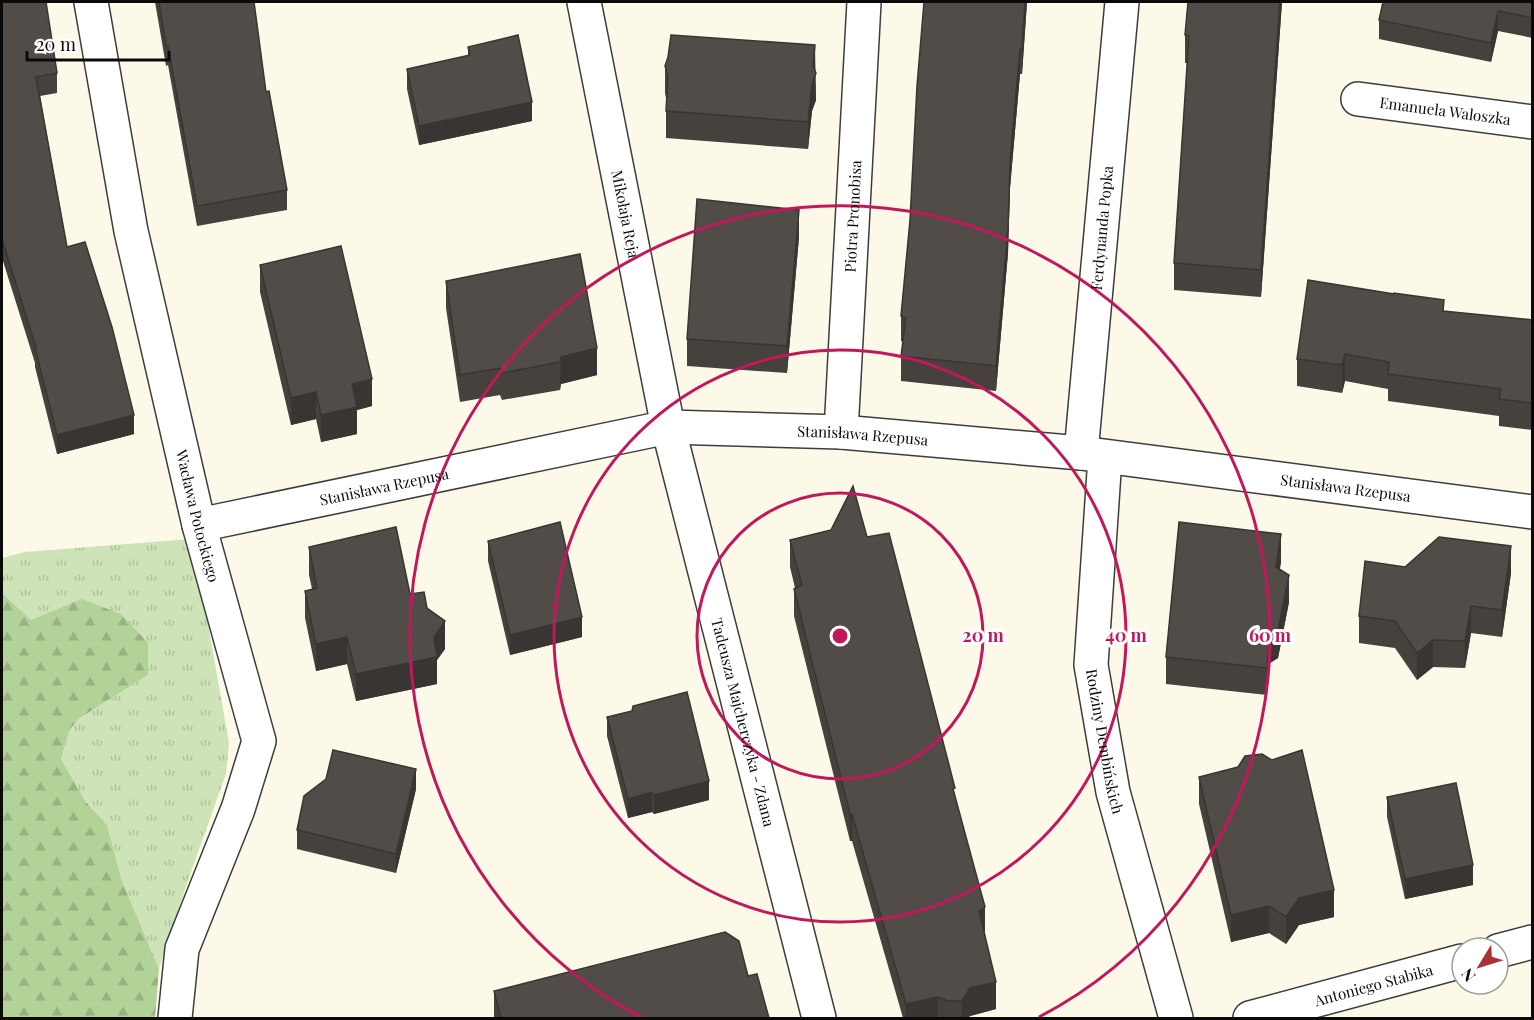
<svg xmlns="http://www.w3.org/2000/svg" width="1534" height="1020" viewBox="0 0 1534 1020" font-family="'Playfair Display',serif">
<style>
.grass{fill:url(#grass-tufts)}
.forest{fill:url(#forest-firs)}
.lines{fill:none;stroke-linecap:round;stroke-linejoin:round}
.street-casing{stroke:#3d3d3d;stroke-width:36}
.street{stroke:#fff;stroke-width:33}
.wall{fill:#47413e}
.shaded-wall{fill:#393532}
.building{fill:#524c48;stroke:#393532;stroke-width:1.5}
.ring{fill:none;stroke:#c2185b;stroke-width:3}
.labels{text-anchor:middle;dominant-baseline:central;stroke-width:6;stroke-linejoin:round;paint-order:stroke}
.street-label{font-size:15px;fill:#0a0a0a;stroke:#fff}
.centre{fill:#c2185b;stroke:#fff;stroke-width:3}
.ring-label{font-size:18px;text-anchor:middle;font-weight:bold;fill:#c2185b;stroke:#fff;stroke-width:6;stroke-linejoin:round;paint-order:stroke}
</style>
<defs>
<pattern id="grass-tufts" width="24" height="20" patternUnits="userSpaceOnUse" patternTransform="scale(1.5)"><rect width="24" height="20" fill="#cee3b7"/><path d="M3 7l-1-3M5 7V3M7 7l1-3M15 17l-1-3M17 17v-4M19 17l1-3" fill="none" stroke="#b0c19c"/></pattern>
<pattern id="forest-firs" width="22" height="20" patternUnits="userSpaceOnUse" patternTransform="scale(1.5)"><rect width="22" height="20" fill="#b2d298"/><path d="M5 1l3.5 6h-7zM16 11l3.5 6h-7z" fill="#98b382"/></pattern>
</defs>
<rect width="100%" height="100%" fill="#fdf9e9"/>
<path class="grass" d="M 190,539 L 199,573 L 229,743 L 226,774 L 186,886 L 159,969 L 122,881 L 107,825 L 86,802 L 61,759 L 70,729 L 80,718 L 148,675 L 31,620 L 2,593 L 2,558 L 25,552 Z"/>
<path class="forest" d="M 2,593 L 31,620 L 82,599 L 121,614 L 148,643 L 148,675 L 80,718 L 70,729 L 61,759 L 86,802 L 107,825 L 122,881 L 159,969 L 155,1018 L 2,1018 Z"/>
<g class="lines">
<defs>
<g id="street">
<path id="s1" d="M 91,2 L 131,231 L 199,525 L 259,741 L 238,809 L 182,949 L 175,1018"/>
<path id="s2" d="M 584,2 L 668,427 L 819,1018"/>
<path id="s3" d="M 1358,99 L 1532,122"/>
<path id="s4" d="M 841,432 L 864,2"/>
<path id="s5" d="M 1081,453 L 1122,2"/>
<path id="s6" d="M 1105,457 L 1091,665 L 1113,792 L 1176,1018"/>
<path id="s7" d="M 199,525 L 668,427 L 841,432 L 1081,453 L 1532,512"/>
<path d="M 1498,951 L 1532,942"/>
<path id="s8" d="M 1250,1018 L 1462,961"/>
</g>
</defs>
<use href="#street" class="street-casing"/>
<use href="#street" class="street"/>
</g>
<g class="wall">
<path d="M 2,2 L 57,73 L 57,93 L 40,96 L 67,247 L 134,434 L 57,454 L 35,367 L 35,363 L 2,258 Z"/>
<path d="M 155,2 L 254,2 L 266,92 L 287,190 L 287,210 L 197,226 L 168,65 L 166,66 Z"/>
<path d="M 1027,2 L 1022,74 L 1020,74 L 1010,188 L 1008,253 L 996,391 L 901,381 L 901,356 L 903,342 L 901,341 L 901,316 L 910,220 Z"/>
<path d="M 1188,2 L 1282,2 L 1261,297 L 1174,290 L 1174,263 L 1187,63 L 1185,63 L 1185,35 Z"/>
<path d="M 1533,2 L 1533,38 L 1498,31 L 1491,62 L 1379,39 L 1379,20 Z"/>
<path d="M 468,47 L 532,121 L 419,145 L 407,89 L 407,69 L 468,56 Z"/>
<path d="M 665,66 L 815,71 L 816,100 L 812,111 L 808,149 L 666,138 L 666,98 L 665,93 Z"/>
<path d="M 799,237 L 787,373 L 687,366 L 687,339 Z"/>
<path d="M 260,265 L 372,406 L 357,410 L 357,434 L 321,442 L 316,419 L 291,425 L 260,292 Z"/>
<path d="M 446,281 L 597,375 L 561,384 L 560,390 L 502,400 L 500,395 L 460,402 L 446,308 Z"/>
<path d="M 1444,311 L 1533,320 L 1533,430 L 1499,426 L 1499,416 L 1388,401 L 1388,389 L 1345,381 L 1342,393 L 1297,386 L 1297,359 Z"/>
<path d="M 867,537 L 955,795 L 985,934 L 996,1009 L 970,1016 L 968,1018 L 903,1018 L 852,841 L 850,841 L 794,616 L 794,589 L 795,588 L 790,567 L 790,540 Z"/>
<path d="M 488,541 L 582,637 L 510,655 L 488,561 Z"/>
<path d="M 309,547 L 410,594 L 427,608 L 445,649 L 437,660 L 437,684 L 356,701 L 347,664 L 316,671 L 305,618 L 305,591 L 312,589 L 309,575 Z"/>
<path d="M 1281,561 L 1280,569 L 1289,602 L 1278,658 L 1270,663 L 1267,695 L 1166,684 L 1166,657 Z"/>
<path d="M 1405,567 L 1511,573 L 1502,637 L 1471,633 L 1465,668 L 1433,667 L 1417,680 L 1395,648 L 1359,643 L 1359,616 Z"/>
<path d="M 607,717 L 709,800 L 654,814 L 652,812 L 628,818 L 607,736 Z"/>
<path d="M 1199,777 L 1334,917 L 1299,925 L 1286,944 L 1269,933 L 1231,942 L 1199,804 Z"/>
<path d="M 416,789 L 396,873 L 297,849 L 297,830 Z"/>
<path d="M 1387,797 L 1473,885 L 1405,899 L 1387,817 Z"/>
<path d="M 748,976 L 769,1018 L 494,1018 L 494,991 Z"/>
</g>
<g class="shaded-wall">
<path d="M 1025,2 L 1027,2 L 1022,74 L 1022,49 Z"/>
<path d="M 1280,2 L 1282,2 L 1261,297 L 1261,270 Z"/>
<path d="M 1498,11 L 1498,31 L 1491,62 L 1491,43 Z"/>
<path d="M 815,45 L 816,100 L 812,111 L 808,149 L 808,122 L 812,84 Z"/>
<path d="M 1020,49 L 1020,74 L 1010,188 L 1008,253 L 996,391 L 996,366 L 1010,163 Z"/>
<path d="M 532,102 L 532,121 L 419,145 L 419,126 Z"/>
<path d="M 799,210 L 799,237 L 787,373 L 787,346 Z"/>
<path d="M 597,348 L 597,375 L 561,384 L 560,390 L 561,357 Z"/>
<path d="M 1345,354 L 1345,381 L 1342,393 L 1342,365 Z"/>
<path d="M 372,379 L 372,406 L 357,410 L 357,434 L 321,442 L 321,415 L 352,384 Z"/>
<path d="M 316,392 L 316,419 L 291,425 L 291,398 Z"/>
<path d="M 134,415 L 134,434 L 57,454 L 57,435 Z"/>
<path d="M 1281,534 L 1281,561 L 1276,594 L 1276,567 Z"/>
<path d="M 1511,546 L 1511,573 L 1502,637 L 1502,610 Z"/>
<path d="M 1289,575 L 1289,602 L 1278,658 L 1270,663 L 1267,695 L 1267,668 L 1270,636 Z"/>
<path d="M 1471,606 L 1471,633 L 1465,668 L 1465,641 Z"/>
<path d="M 582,617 L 582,637 L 510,655 L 510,635 Z"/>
<path d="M 445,621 L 445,649 L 437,660 L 437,684 L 356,701 L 356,674 L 434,637 Z"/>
<path d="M 347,637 L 347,664 L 316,671 L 316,644 Z"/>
<path d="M 1433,640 L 1433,667 L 1417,680 L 1417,653 Z"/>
<path d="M 416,769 L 416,789 L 396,873 L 396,854 Z"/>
<path d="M 709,781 L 709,800 L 654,814 L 654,795 Z"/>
<path d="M 652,792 L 652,812 L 628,818 L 628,799 Z"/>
<rect x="850" y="814" width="2" height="27"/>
<path d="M 1473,865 L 1473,885 L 1405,899 L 1405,879 Z"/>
<path d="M 1334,890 L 1334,917 L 1299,925 L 1286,944 L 1286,917 L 1299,898 Z"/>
<path d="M 1269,906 L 1269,933 L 1231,942 L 1231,915 Z"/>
<path d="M 985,907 L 985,934 L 979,911 Z"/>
<path d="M 996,982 L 996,1009 L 970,1016 L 968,1018 L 962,1018 L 962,1001 L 970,988 Z"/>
<path d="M 938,997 L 938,1018 L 906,1018 L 906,1004 Z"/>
</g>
<g class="building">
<path d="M 2,2 L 46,2 L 57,73 L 36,77 L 67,247 L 85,242 L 112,327 L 134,415 L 57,435 L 35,348 L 36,348 L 2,239 Z"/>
<path d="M 159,2 L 254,2 L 266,92 L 269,91 L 287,190 L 197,206 L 168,46 L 166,46 Z"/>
<path d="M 924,2 L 1025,2 L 1022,49 L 1020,49 L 1010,163 L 1008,228 L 996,366 L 901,356 L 906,318 L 901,316 L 910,220 L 917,86 Z"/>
<path d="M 1188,2 L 1280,2 L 1261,270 L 1174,263 L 1189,36 L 1185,35 Z"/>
<path d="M 1383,2 L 1533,2 L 1533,18 L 1498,11 L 1491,43 L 1379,20 Z"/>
<path d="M 518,35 L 532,102 L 419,126 L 407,69 L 470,55 L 468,47 Z"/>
<path d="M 671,35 L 815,45 L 813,66 L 816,73 L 812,84 L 808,122 L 666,111 L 668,76 L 665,66 L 668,57 Z"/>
<path d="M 697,199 L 799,210 L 787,346 L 687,339 Z"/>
<path d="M 341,246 L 372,379 L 352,384 L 357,407 L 321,415 L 316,392 L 291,398 L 260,265 Z"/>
<path d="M 580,254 L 597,348 L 561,357 L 560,362 L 502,373 L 500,368 L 460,375 L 446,281 Z"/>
<path d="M 1308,280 L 1394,294 L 1394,293 L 1444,300 L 1443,311 L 1533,320 L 1533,403 L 1499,399 L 1501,389 L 1388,374 L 1389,362 L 1345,354 L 1342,365 L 1297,359 Z"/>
<path d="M 853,486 L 867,537 L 889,533 L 955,788 L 953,789 L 985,907 L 979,911 L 996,982 L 970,988 L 962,1001 L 948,1001 L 938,997 L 906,1004 L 852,814 L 850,814 L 794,589 L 802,585 L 790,540 L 831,530 Z"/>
<path d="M 560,522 L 582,617 L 510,635 L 488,541 Z"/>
<path d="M 1179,522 L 1281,534 L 1276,567 L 1289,575 L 1278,631 L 1270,636 L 1267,668 L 1166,657 Z"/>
<path d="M 396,527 L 410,594 L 424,592 L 427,608 L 445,621 L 434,637 L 437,657 L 356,674 L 347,637 L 316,644 L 305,591 L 317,588 L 309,547 Z"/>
<path d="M 1439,537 L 1511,546 L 1502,610 L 1471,606 L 1465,641 L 1433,640 L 1417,653 L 1395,621 L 1359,616 L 1365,561 L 1405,567 Z"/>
<path d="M 687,692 L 709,781 L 654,795 L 652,792 L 628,799 L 607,717 L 632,711 L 633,706 Z"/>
<path d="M 333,750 L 416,769 L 396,854 L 297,830 L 304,796 L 326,779 Z"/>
<path d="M 1302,750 L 1334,890 L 1299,898 L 1286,917 L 1269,906 L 1231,915 L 1199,777 L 1238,767 L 1245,756 L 1262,754 L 1272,760 Z"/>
<path d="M 1456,783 L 1473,865 L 1405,879 L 1387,797 Z"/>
<path d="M 725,932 L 739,941 L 748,976 L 757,974 L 769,1018 L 501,1018 L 494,991 Z"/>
</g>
<g class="ring">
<circle cx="840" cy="636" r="143"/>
<circle cx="840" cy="636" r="286"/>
<path d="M641 1017A430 430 0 1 1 1039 1017"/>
</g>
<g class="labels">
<g class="street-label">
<text stroke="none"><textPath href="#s3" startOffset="88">Emanuela Waloszka</textPath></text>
<text stroke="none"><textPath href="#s2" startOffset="216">Mikołaja Reja</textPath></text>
<text stroke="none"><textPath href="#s4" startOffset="216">Piotra Pronobisa</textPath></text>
<text stroke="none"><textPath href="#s5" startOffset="226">Ferdynanda Popka</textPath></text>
<text stroke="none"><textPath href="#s7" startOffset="674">Stanisława Rzepusa</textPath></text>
<text stroke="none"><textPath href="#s7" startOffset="189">Stanisława Rzepusa</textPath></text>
<text stroke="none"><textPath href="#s7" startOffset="1160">Stanisława Rzepusa</textPath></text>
<text stroke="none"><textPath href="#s1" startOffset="525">Wacława Potockiego</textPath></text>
<text stroke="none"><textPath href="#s2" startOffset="738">Tadeusza Majcherczyka - Zdana</textPath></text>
<text stroke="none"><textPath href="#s6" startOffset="286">Rodziny Dembińskich</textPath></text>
<text stroke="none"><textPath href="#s8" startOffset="128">Antoniego Stabika</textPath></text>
</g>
</g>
<circle cx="840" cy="636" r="9" class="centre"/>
<g class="ring-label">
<text x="983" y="642">20 m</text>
<text x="1126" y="642">40 m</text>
<text x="1270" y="642">60 m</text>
</g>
<rect width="1534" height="1020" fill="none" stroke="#0a0a0a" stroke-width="6"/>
<g transform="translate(1480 966) rotate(232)"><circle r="28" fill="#ffffff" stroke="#9d9d9d" stroke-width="1.5"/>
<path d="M0-4.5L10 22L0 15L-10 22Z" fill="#ac3136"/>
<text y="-9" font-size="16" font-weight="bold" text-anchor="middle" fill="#0a0a0a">N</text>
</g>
<path d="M27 51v9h142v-9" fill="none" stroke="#0a0a0a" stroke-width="3"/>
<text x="36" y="51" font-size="18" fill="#0a0a0a" stroke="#ffffff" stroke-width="4.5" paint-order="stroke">20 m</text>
</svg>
